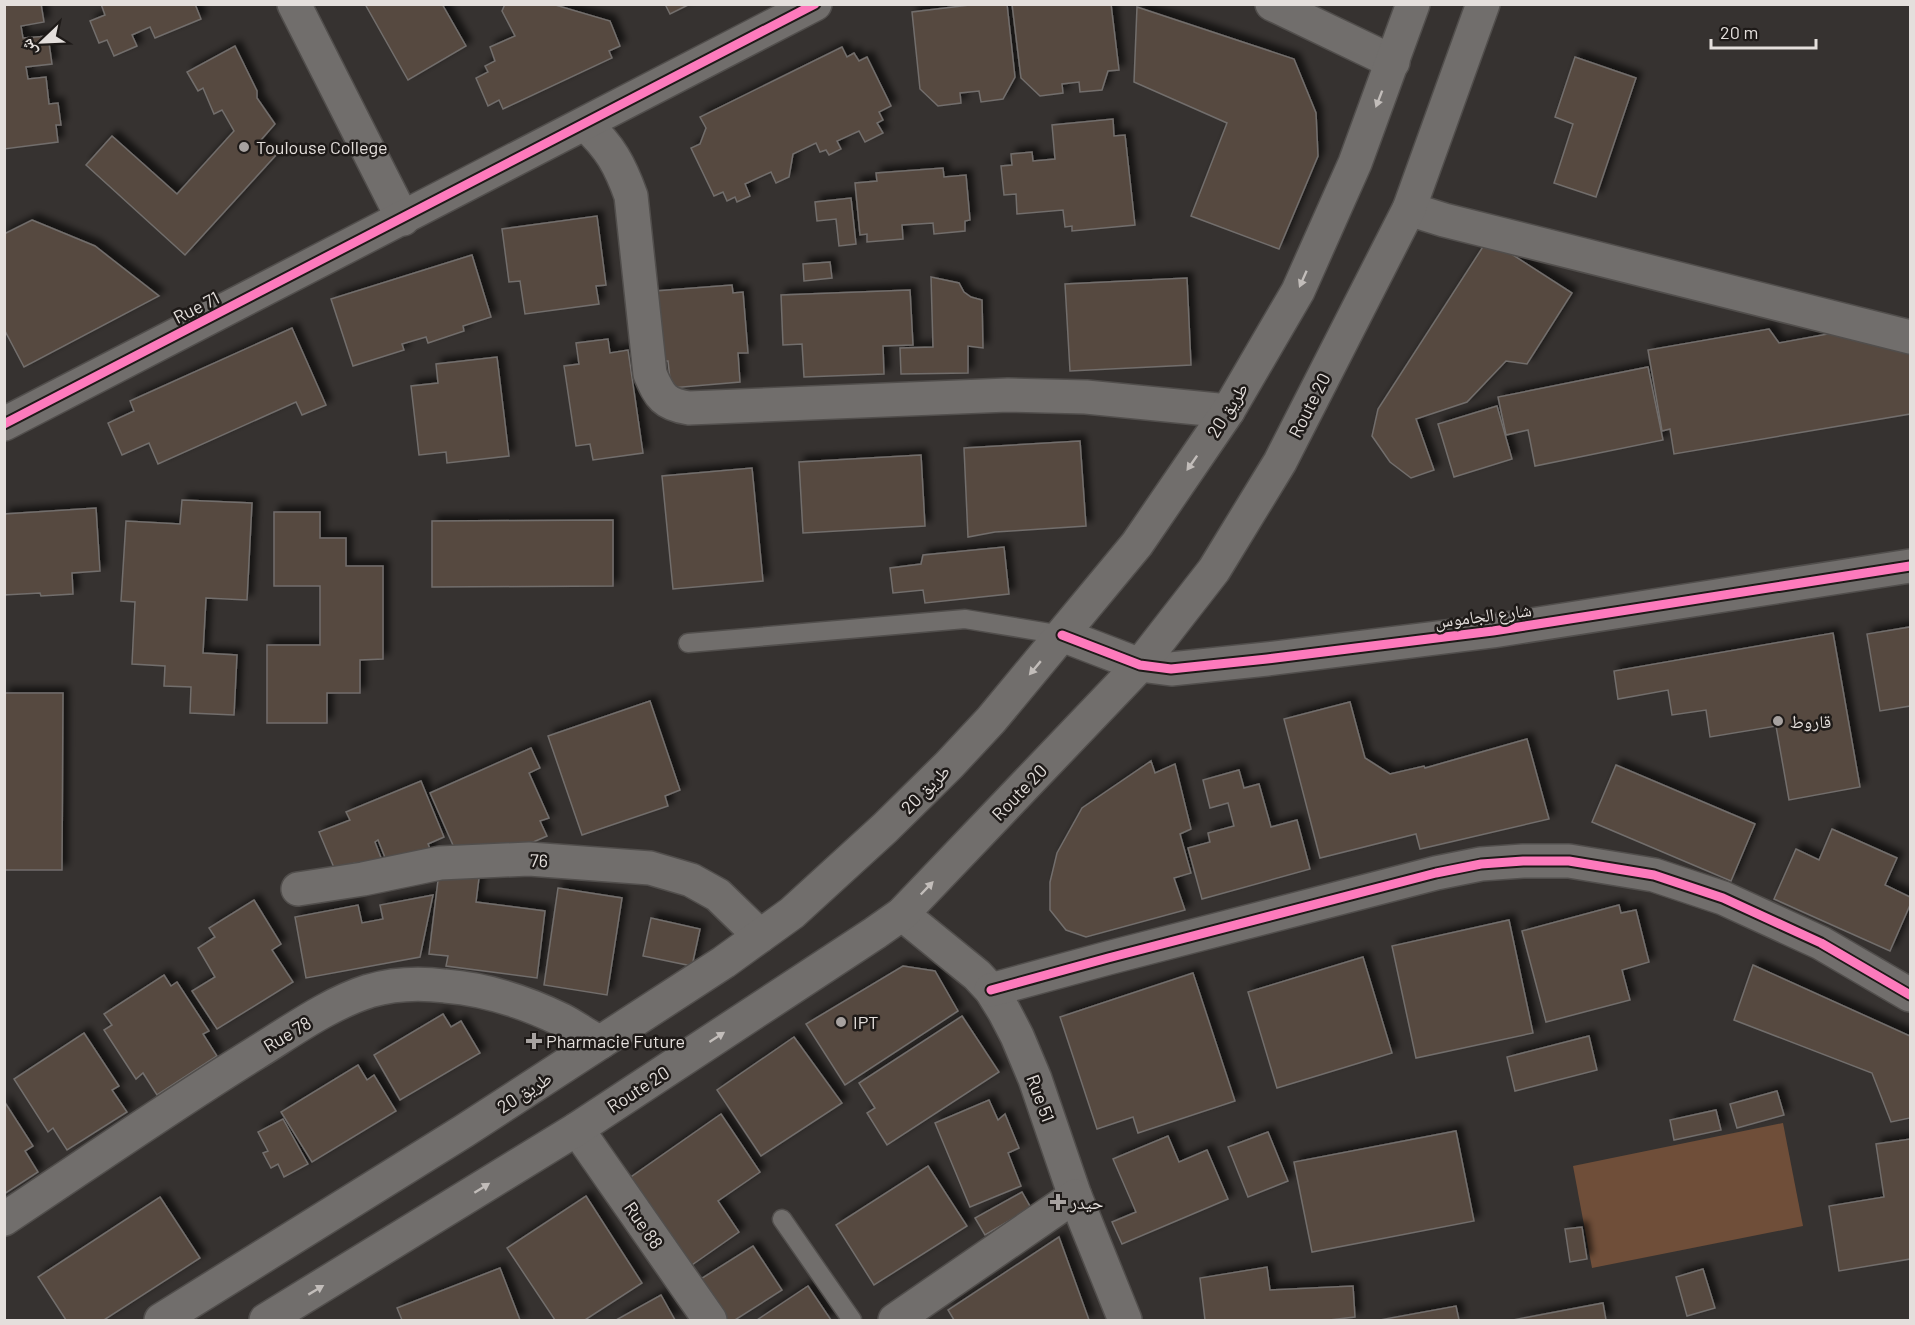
<svg xmlns="http://www.w3.org/2000/svg" width="1915" height="1325" viewBox="0 0 1915 1325" font-family="Barlow,'Noto Naskh Arabic',sans-serif">
<style>
.green{fill:#6f4e39}
.building{fill:#564940;stroke:#726e6c;stroke-width:1.5;filter:url(#shadow)}
.lines{fill:none;stroke-linecap:round;stroke-linejoin:round}
.service-casing{stroke:#514e4c;stroke-width:21}
.minor-casing{stroke:#514e4c;stroke-width:36}
.tertiary-casing{stroke:#514e4c;stroke-width:36}
.secondary-casing{stroke:#514e4c;stroke-width:36}
.service{stroke:#716e6c;stroke-width:18}
.minor{stroke:#716e6c;stroke-width:33}
.tertiary{stroke:#716e6c;stroke-width:33}
.secondary{stroke:#716e6c;stroke-width:33}
.cycleway-casing{stroke:#1e1a18;stroke-width:13}
.cycleway{stroke:#fd7abc;stroke-width:9}
.oneway{fill:#c2bdba}
.poi-dot{fill:#a7a2a0;stroke:#1e1a18;stroke-width:2}
.labels{text-anchor:middle;dominant-baseline:central;stroke-width:5;stroke-linejoin:round;paint-order:stroke}
.poi-label{font-size:18px;fill:#e4dfdc;stroke:#1e1a18;text-anchor:start}
.street-label{font-size:18px;fill:#e4dfdc;stroke:#1e1a18}
</style>
<defs>
<filter id="shadow"><feDropShadow dx="5.5" dy="-5.5" stdDeviation="3" flood-color="#0009"/></filter>
</defs>
<rect width="100%" height="100%" fill="#363230"/>
<path class="green" d="M 1783,1123 L 1803,1226 L 1592,1268 L 1573,1166 Z"/>
<g class="building">
<path d="M 4,4 L 41,4 L 44,22 L 21,26 L 23,38 L 48,36 L 52,64 L 26,67 L 28,79 L 46,77 L 49,104 L 58,103 L 61,125 L 56,125 L 58,142 L 4,149 Z"/>
<path d="M 101,4 L 195,4 L 201,19 L 155,38 L 150,27 L 132,35 L 137,46 L 114,56 L 107,40 L 99,43 L 90,21 L 105,15 Z"/>
<path d="M 365,4 L 442,4 L 466,46 L 408,80 Z"/>
<path d="M 505,4 L 552,4 L 610,21 L 620,46 L 609,51 L 612,58 L 503,109 L 499,100 L 488,106 L 476,78 L 488,72 L 485,66 L 495,61 L 490,47 L 515,36 L 502,11 Z"/>
<path d="M 665,4 L 690,4 L 670,14 Z"/>
<path d="M 978,4 L 1007,4 L 1015,77 L 1003,99 L 981,102 L 979,91 L 960,93 L 961,103 L 938,106 L 920,89 L 912,12 Z"/>
<path d="M 1012,4 L 1111,4 L 1119,70 L 1108,71 L 1102,90 L 1080,92 L 1079,82 L 1062,84 L 1063,93 L 1040,96 L 1021,78 Z"/>
<path d="M 1137,7 L 1294,59 L 1316,113 L 1318,156 L 1279,249 L 1191,216 L 1227,123 L 1134,82 Z"/>
<path d="M 235,46 L 257,91 L 257,98 L 275,124 L 261,140 L 277,154 L 185,255 L 86,165 L 112,136 L 177,194 L 234,131 L 222,110 L 214,114 L 203,88 L 198,91 L 187,72 Z"/>
<path d="M 842,47 L 847,57 L 854,53 L 859,61 L 867,57 L 891,106 L 879,112 L 883,120 L 877,123 L 883,133 L 865,142 L 859,131 L 837,141 L 841,149 L 829,155 L 826,150 L 820,152 L 816,143 L 793,154 L 789,177 L 776,183 L 771,172 L 745,184 L 750,196 L 737,202 L 735,197 L 727,201 L 723,192 L 714,196 L 691,148 L 700,144 L 706,128 L 700,117 Z"/>
<path d="M 1575,57 L 1636,78 L 1596,197 L 1554,183 L 1573,124 L 1555,117 Z"/>
<path d="M 1113,119 L 1114,136 L 1125,135 L 1135,225 L 1072,231 L 1072,226 L 1065,227 L 1063,210 L 1017,214 L 1016,194 L 1004,195 L 1001,166 L 1012,165 L 1011,154 L 1032,152 L 1033,161 L 1055,159 L 1052,125 Z"/>
<path d="M 943,168 L 944,177 L 966,175 L 970,220 L 965,221 L 965,231 L 934,234 L 933,223 L 902,225 L 903,239 L 867,242 L 867,234 L 860,235 L 855,183 L 877,181 L 876,173 Z"/>
<path d="M 851,198 L 856,244 L 839,246 L 836,219 L 817,221 L 815,202 Z"/>
<path d="M 597,216 L 606,285 L 596,286 L 599,304 L 525,314 L 520,281 L 509,282 L 502,229 Z"/>
<path d="M 32,220 L 95,246 L 159,296 L 24,367 L 4,329 L 4,234 Z"/>
<path d="M 1488,239 L 1572,293 L 1527,364 L 1506,361 L 1467,402 L 1416,419 L 1434,470 L 1411,478 L 1390,462 L 1372,436 L 1378,409 Z"/>
<path d="M 472,255 L 491,317 L 463,326 L 464,331 L 428,343 L 426,337 L 402,344 L 404,350 L 353,366 L 331,299 Z"/>
<path d="M 830,262 L 832,278 L 804,281 L 803,264 Z"/>
<path d="M 931,277 L 959,283 L 964,292 L 971,297 L 982,300 L 983,348 L 968,346 L 968,373 L 901,374 L 900,348 L 933,347 Z"/>
<path d="M 1187,278 L 1191,365 L 1070,371 L 1065,284 Z"/>
<path d="M 732,285 L 733,293 L 743,292 L 748,353 L 738,353 L 740,382 L 671,388 L 668,361 L 661,361 L 655,291 Z"/>
<path d="M 910,290 L 913,345 L 883,346 L 884,374 L 804,377 L 802,344 L 783,345 L 781,295 Z"/>
<path d="M 292,328 L 326,405 L 302,415 L 296,402 L 158,464 L 149,443 L 122,455 L 108,423 L 134,411 L 130,401 Z"/>
<path d="M 1769,329 L 1779,343 L 1833,333 L 1910,350 L 1910,414 L 1674,454 L 1670,429 L 1662,431 L 1648,350 Z"/>
<path d="M 608,339 L 610,353 L 628,350 L 643,453 L 593,460 L 590,444 L 576,446 L 564,366 L 579,364 L 576,343 Z"/>
<path d="M 497,357 L 509,456 L 447,463 L 446,452 L 419,455 L 411,386 L 438,383 L 436,364 Z"/>
<path d="M 1648,367 L 1663,440 L 1535,466 L 1528,430 L 1506,435 L 1498,397 Z"/>
<path d="M 1497,406 L 1512,459 L 1454,477 L 1438,424 Z"/>
<path d="M 1080,441 L 1086,526 L 995,532 L 968,537 L 964,448 Z"/>
<path d="M 921,455 L 925,526 L 803,533 L 799,462 Z"/>
<path d="M 752,468 L 763,581 L 673,589 L 662,476 Z"/>
<path d="M 182,500 L 252,503 L 247,600 L 206,598 L 203,653 L 237,655 L 234,715 L 190,713 L 191,687 L 164,686 L 165,666 L 132,664 L 135,602 L 121,601 L 126,521 L 180,524 Z"/>
<path d="M 96,508 L 100,571 L 72,573 L 73,594 L 41,596 L 40,593 L 4,595 L 4,514 Z"/>
<path d="M 274,512 L 320,512 L 320,538 L 346,538 L 346,566 L 383,566 L 383,659 L 360,660 L 360,693 L 327,693 L 327,723 L 267,723 L 267,645 L 320,645 L 320,586 L 274,586 Z"/>
<path d="M 613,520 L 613,586 L 432,587 L 432,521 Z"/>
<path d="M 1004,547 L 1009,594 L 925,603 L 923,590 L 893,593 L 890,568 L 921,564 L 923,555 Z"/>
<path d="M 1910,627 L 1910,706 L 1880,711 L 1867,634 Z"/>
<path d="M 1833,633 L 1860,787 L 1789,800 L 1776,726 L 1710,737 L 1706,710 L 1672,715 L 1668,690 L 1618,699 L 1614,671 Z"/>
<path d="M 4,693 L 63,693 L 62,870 L 4,870 Z"/>
<path d="M 650,701 L 680,790 L 665,796 L 668,806 L 582,835 L 548,736 Z"/>
<path d="M 1350,702 L 1365,758 L 1390,774 L 1424,766 L 1425,768 L 1527,739 L 1549,819 L 1420,849 L 1416,834 L 1320,858 L 1284,719 Z"/>
<path d="M 531,748 L 540,768 L 529,773 L 549,818 L 540,821 L 547,836 L 506,854 L 456,852 L 430,793 Z"/>
<path d="M 1151,761 L 1155,773 L 1175,764 L 1191,829 L 1180,834 L 1191,873 L 1174,878 L 1185,910 L 1086,937 L 1066,930 L 1050,910 L 1050,882 L 1057,853 L 1082,808 Z"/>
<path d="M 1616,765 L 1755,824 L 1731,881 L 1592,822 Z"/>
<path d="M 1239,770 L 1244,788 L 1259,784 L 1271,827 L 1297,820 L 1310,869 L 1202,899 L 1188,848 L 1210,842 L 1208,833 L 1234,826 L 1228,803 L 1210,808 L 1203,780 Z"/>
<path d="M 421,781 L 444,837 L 428,844 L 432,853 L 390,870 L 378,840 L 375,842 L 383,863 L 356,867 L 355,863 L 335,870 L 319,832 L 350,820 L 346,812 Z"/>
<path d="M 1832,829 L 1897,858 L 1885,885 L 1910,897 L 1910,905 L 1890,951 L 1774,899 L 1796,849 L 1819,860 Z"/>
<path d="M 439,872 L 479,878 L 476,902 L 545,911 L 537,978 L 446,966 L 448,956 L 429,954 Z"/>
<path d="M 558,888 L 622,898 L 607,995 L 544,985 Z"/>
<path d="M 433,895 L 420,957 L 306,978 L 295,917 L 358,905 L 362,923 L 383,919 L 380,905 Z"/>
<path d="M 254,900 L 281,944 L 272,950 L 293,982 L 217,1029 L 192,991 L 215,977 L 198,948 L 215,937 L 209,928 Z"/>
<path d="M 1619,905 L 1621,913 L 1636,910 L 1649,962 L 1622,970 L 1630,1000 L 1546,1022 L 1522,931 Z"/>
<path d="M 651,918 L 700,929 L 692,966 L 643,956 Z"/>
<path d="M 1509,920 L 1533,1033 L 1416,1058 L 1392,946 Z"/>
<path d="M 1363,957 L 1392,1053 L 1277,1088 L 1248,992 Z"/>
<path d="M 1753,965 L 1910,1036 L 1910,1118 L 1891,1122 L 1872,1073 L 1734,1020 Z"/>
<path d="M 903,966 L 935,971 L 958,1011 L 845,1085 L 806,1024 Z"/>
<path d="M 1193,973 L 1235,1101 L 1138,1133 L 1133,1117 L 1097,1129 L 1060,1017 Z"/>
<path d="M 164,975 L 171,986 L 177,982 L 209,1031 L 203,1034 L 217,1056 L 157,1095 L 143,1073 L 136,1079 L 104,1030 L 112,1025 L 104,1014 Z"/>
<path d="M 443,1014 L 451,1027 L 461,1021 L 480,1053 L 400,1100 L 374,1055 Z"/>
<path d="M 962,1016 L 999,1072 L 887,1145 L 867,1113 L 875,1108 L 859,1083 Z"/>
<path d="M 84,1033 L 119,1086 L 112,1090 L 127,1112 L 67,1150 L 53,1128 L 48,1132 L 14,1079 Z"/>
<path d="M 1589,1036 L 1597,1070 L 1515,1091 L 1507,1057 Z"/>
<path d="M 794,1037 L 842,1103 L 761,1156 L 717,1090 Z"/>
<path d="M 358,1065 L 367,1080 L 374,1075 L 396,1111 L 312,1162 L 281,1112 Z"/>
<path d="M 1777,1091 L 1784,1115 L 1737,1128 L 1730,1104 Z"/>
<path d="M 989,1100 L 998,1120 L 1005,1114 L 1019,1148 L 1008,1153 L 1021,1186 L 970,1207 L 935,1123 Z"/>
<path d="M 4,1101 L 33,1146 L 25,1151 L 38,1172 L 4,1194 Z"/>
<path d="M 1716,1110 L 1721,1130 L 1674,1140 L 1670,1120 Z"/>
<path d="M 721,1114 L 760,1172 L 718,1201 L 739,1232 L 689,1267 L 628,1179 Z"/>
<path d="M 283,1119 L 308,1164 L 284,1177 L 278,1164 L 271,1168 L 263,1153 L 268,1151 L 258,1132 Z"/>
<path d="M 1456,1131 L 1474,1221 L 1312,1252 L 1294,1162 Z"/>
<path d="M 1268,1132 L 1288,1181 L 1248,1197 L 1228,1147 Z"/>
<path d="M 1168,1136 L 1179,1162 L 1207,1150 L 1228,1199 L 1122,1244 L 1112,1222 L 1136,1212 L 1113,1159 Z"/>
<path d="M 1910,1139 L 1910,1259 L 1839,1271 L 1829,1206 L 1884,1197 L 1876,1144 Z"/>
<path d="M 928,1166 L 967,1226 L 874,1285 L 836,1225 Z"/>
<path d="M 1022,1192 L 1031,1208 L 985,1235 L 975,1218 Z"/>
<path d="M 586,1196 L 642,1283 L 585,1320 L 555,1320 L 507,1248 Z"/>
<path d="M 160,1197 L 200,1258 L 104,1320 L 66,1320 L 38,1277 Z"/>
<path d="M 1582,1227 L 1587,1259 L 1570,1262 L 1565,1229 Z"/>
<path d="M 1059,1237 L 1089,1320 L 954,1320 L 948,1310 Z"/>
<path d="M 753,1246 L 782,1290 L 735,1320 L 721,1320 L 696,1282 Z"/>
<path d="M 1267,1267 L 1270,1290 L 1353,1286 L 1355,1317 L 1329,1320 L 1205,1320 L 1200,1278 Z"/>
<path d="M 500,1268 L 520,1320 L 402,1320 L 397,1308 Z"/>
<path d="M 1703,1269 L 1715,1308 L 1687,1316 L 1676,1277 Z"/>
<path d="M 808,1286 L 831,1320 L 757,1320 Z"/>
<path d="M 661,1295 L 675,1320 L 616,1320 Z"/>
<path d="M 1603,1303 L 1606,1320 L 1513,1320 Z"/>
<path d="M 1456,1306 L 1459,1320 L 1380,1320 Z"/>
</g>
<g class="lines">
<defs>
<g id="service">
<path d="M 688,643 L 965,619 L 1062,635"/>
<path d="M 782,1219 L 852,1320"/>
</g>
<g id="minor">
<path d="M 294,4 L 403,219"/>
<path d="M 1272,4 L 1393,62"/>
<path d="M 586,125 C 610,147 620,165 631,196 L 650,374 C 660,397 664,404 689,408 L 1008,395 L 1086,397 L 1228,411"/>
<path d="M 1409,209 L 1444,220 L 1910,337"/>
<path d="M 4,424 L 815,4"/>
<path d="M 298,889 L 363,879 L 440,863 L 529,859 L 650,868 L 691,880 L 718,895 L 760,936"/>
<path d="M 902,914 L 977,975 L 991,990 L 1004,1011 L 1017,1036 L 1035,1079 L 1075,1196 L 1125,1320"/>
<path d="M 991,990 L 1108,958 L 1436,873 L 1481,864 L 1523,861 L 1569,861 L 1654,875 L 1723,898 L 1821,943 L 1910,995"/>
<path d="M 577,1129 L 710,1320"/>
<path d="M 4,1219 C 87,1164 169,1107 254,1054 C 290,1032 328,1004 369,991 C 393,984 421,983 445,986 C 485,989 527,1003 562,1020 C 576,1027 587,1037 601,1042"/>
<path d="M 895,1320 L 1075,1196"/>
</g>
<path id="tertiary" d="M 1062,635 L 1140,665 L 1171,669 L 1267,659 L 1493,631 L 1910,566"/>
<g id="secondary">
<path d="M 161,1320 L 464,1131 L 724,962 L 792,913 L 885,828 L 949,765 L 991,720 L 1137,544 L 1228,411 L 1298,291 L 1355,163 L 1413,4"/>
<path d="M 266,1320 L 577,1129 L 875,933 L 902,914 L 1140,665 L 1214,570 L 1280,462 L 1409,209 L 1483,4"/>
</g>
</defs>
<use href="#service" class="service-casing"/>
<use href="#minor" class="minor-casing"/>
<use href="#tertiary" class="tertiary-casing"/>
<use href="#secondary" class="secondary-casing"/>
<use href="#service" class="service"/>
<use href="#minor" class="minor"/>
<use href="#tertiary" class="tertiary"/>
<use href="#secondary" class="secondary"/>
<defs>
<g id="cycleway">
<path d="M 4,424 L 815,4"/>
<path d="M 1062,635 L 1140,665 L 1171,669 L 1267,659 L 1493,631 L 1910,566"/>
<path d="M 991,990 L 1108,958 L 1436,873 L 1481,864 L 1523,861 L 1569,861 L 1654,875 L 1723,898 L 1821,943 L 1910,995"/>
</g>
</defs>
<use href="#cycleway" class="cycleway-casing"/>
<use href="#cycleway" class="cycleway"/>
</g>
<defs><path id="oneway-solid" d="M-6-.8H1V-3.2L6.5 0L1 3.2V.8H-6Z" transform="scale(1.5)"/></defs>
<g class="oneway">
<use href="#oneway-solid" transform="translate(1379 99) rotate(111)"/>
<use href="#oneway-solid" transform="translate(1303 279) rotate(114)"/>
<use href="#oneway-solid" transform="translate(1192 463) rotate(125)"/>
<use href="#oneway-solid" transform="translate(1035 668) rotate(130)"/>
<use href="#oneway-solid" transform="translate(927 888) rotate(-46)"/>
<use href="#oneway-solid" transform="translate(717 1037) rotate(-33)"/>
<use href="#oneway-solid" transform="translate(482 1188) rotate(-32)"/>
<use href="#oneway-solid" transform="translate(316 1290) rotate(-31)"/>
</g>
<g class="poi-dot">
<circle cx="244" cy="147" r="6"/>
<circle cx="1778" cy="721" r="6"/>
<circle cx="841" cy="1022" r="6"/>
<path d="M531 1032h6v6h6v6h-6v6h-6v-6h-6v-6h6z"/>
<path d="M1055 1193h6v6h6v6h-6v6h-6v-6h-6v-6h6z"/>
</g>
<g class="labels">
<g class="poi-label">
<text x="256" y="147">Toulouse College</text>
<text x="1790" y="721">قاروط</text>
<text x="853" y="1022">IPT</text>
<text x="546" y="1041">Pharmacie Future</text>
<text x="1070" y="1202">حيدر</text>
</g>
<g class="street-label">
<text transform="translate(196 307) rotate(-27)">Rue 71</text>
<text transform="translate(1309 405) rotate(-63)">Route 20</text>
<text transform="translate(1227 410) rotate(-58)">طريق 20</text>
<text transform="translate(1483 615) rotate(-7)">شارع الجاموس</text>
<text transform="translate(925 789) rotate(-45)">طريق 20</text>
<text transform="translate(1019 792) rotate(-46)">Route 20</text>
<text transform="translate(539 860) rotate(2)">76</text>
<text transform="translate(287 1034) rotate(-31)">Rue 78</text>
<text transform="translate(638 1089) rotate(-33)">Route 20</text>
<text transform="translate(524 1092) rotate(-33)">طريق 20</text>
<text transform="translate(1041 1098) rotate(70)">Rue 51</text>
<text transform="translate(644 1225) rotate(55)">Rue 88</text>
</g>
</g>
<rect width="1915" height="1325" fill="none" stroke="#e4dfdc" stroke-width="12"/>
<g transform="translate(42 42) rotate(247)" stroke="#1e1a18" stroke-width="4.5" paint-order="stroke">
<path d="M0-4.5L10 22L0 15L-10 22Z" fill="#e4dfdc"/>
<text y="-9" font-size="16" font-weight="bold" text-anchor="middle" fill="#e4dfdc">ش</text>
</g>
<path d="M1711 39v9h105v-9" fill="none" stroke="#e4dfdc" stroke-width="3"/>
<text x="1720" y="39" font-size="18" fill="#e4dfdc" stroke="#1e1a18" stroke-width="4.5" paint-order="stroke">20 m</text>
</svg>
